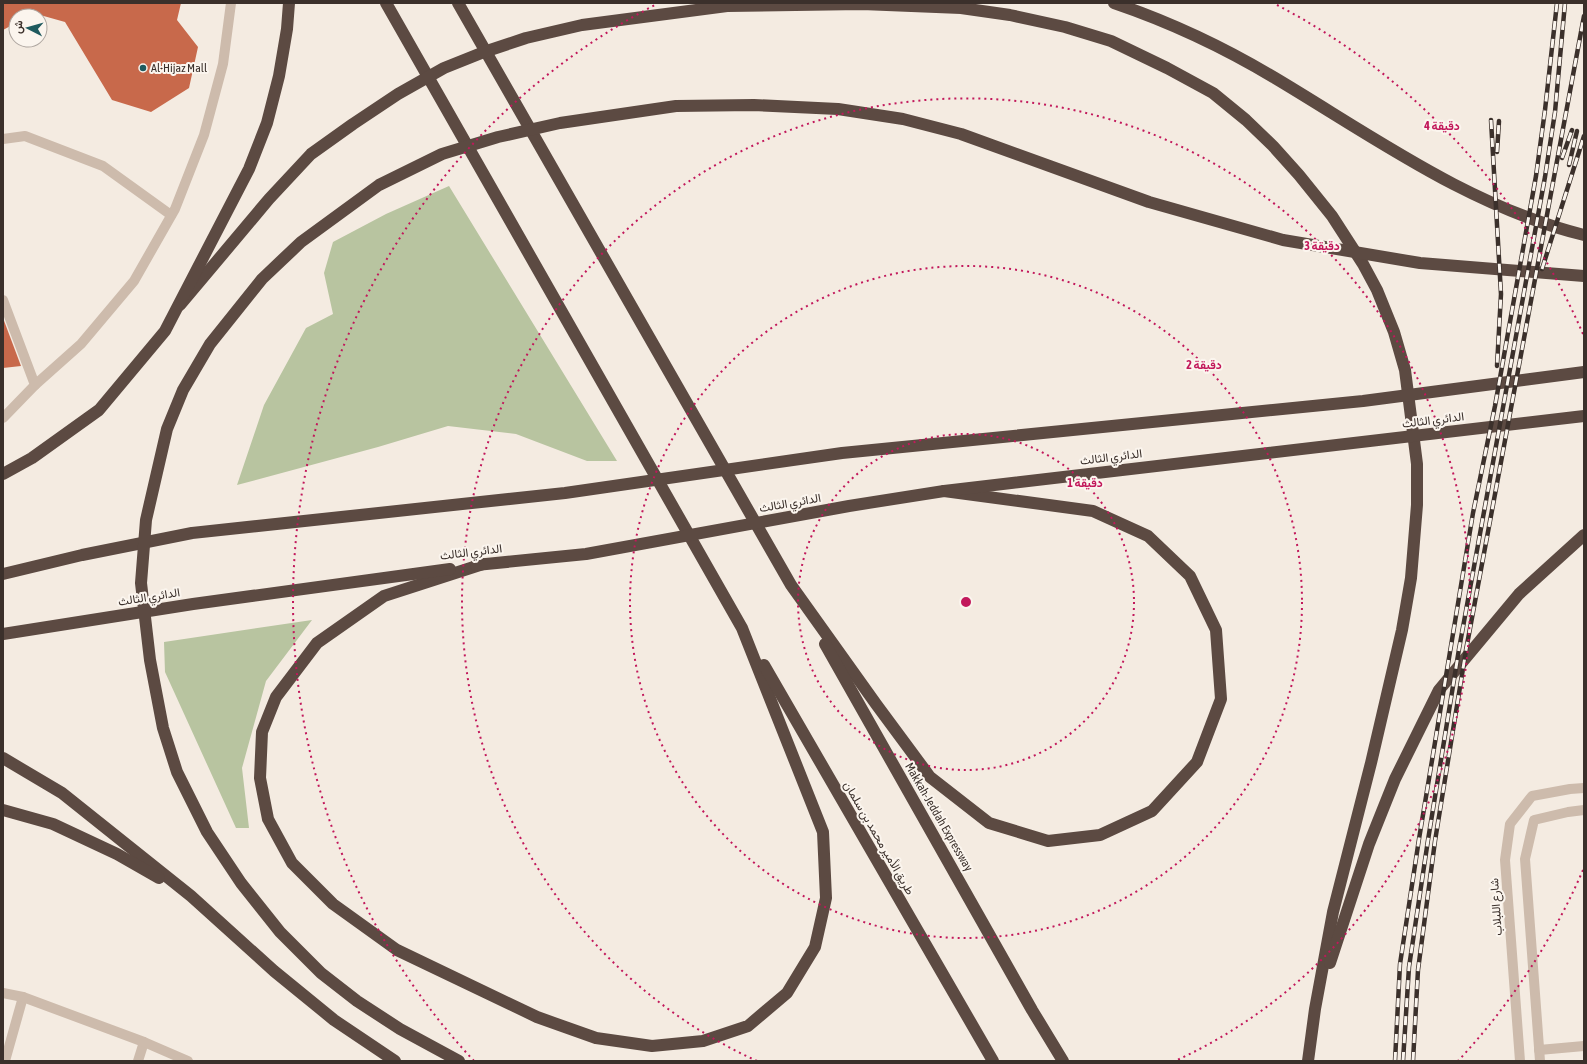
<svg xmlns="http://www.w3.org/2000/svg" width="1587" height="1064" viewBox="0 0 1587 1064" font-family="'Asap Condensed',Vazirmatn,sans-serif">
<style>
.green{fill:#b8c4a0}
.building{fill:#c8694b}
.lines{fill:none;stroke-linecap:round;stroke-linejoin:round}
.minor{stroke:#cdbbac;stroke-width:10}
.tertiary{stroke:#cdbbac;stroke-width:10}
.motorway{stroke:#5c4a42;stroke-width:12}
.rail-casing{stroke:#3b302b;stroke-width:4.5}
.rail{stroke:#fbf5ee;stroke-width:3;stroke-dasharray:9;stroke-linecap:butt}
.ring{fill:none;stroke:#c2185b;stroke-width:2;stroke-dasharray:2 4}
.poi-dot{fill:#1f5a5e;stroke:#fbf5ee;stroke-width:1.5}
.labels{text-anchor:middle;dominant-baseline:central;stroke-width:4;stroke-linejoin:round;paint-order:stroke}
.poi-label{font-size:12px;fill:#3b302b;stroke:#fbf5ee;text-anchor:start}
.street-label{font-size:12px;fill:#3b302b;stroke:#fbf5ee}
.centre{fill:#c2185b;stroke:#fbf5ee;stroke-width:2}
.ring-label{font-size:12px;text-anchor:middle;font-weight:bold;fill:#c2185b;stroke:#fbf5ee;stroke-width:4;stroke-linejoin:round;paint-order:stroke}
</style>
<rect width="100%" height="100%" fill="#f4ebe1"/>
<g class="green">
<path d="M 449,186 L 617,461 L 587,461 L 516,434 L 448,426 L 378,447 L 237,485 L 264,405 L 306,328 L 333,314 L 324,273 L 333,242 L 386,214 Z"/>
<path d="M 312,620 L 266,681 L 242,768 L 249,828 L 236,828 L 165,672 L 164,642 Z"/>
</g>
<g class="building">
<path d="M 3,3 L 181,3 L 177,20 L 198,47 L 189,88 L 151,112 L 112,100 L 65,22 L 33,13 L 28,16 L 16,16 L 16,23 L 3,30 Z"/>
<path d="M 3,318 L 21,366 L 3,368 Z"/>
</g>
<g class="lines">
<g class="minor">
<path d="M 3,139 L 25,136 L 103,166 L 171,215"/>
<path d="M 3,300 L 35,385 L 3,418"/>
<path d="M 1539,1050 L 1584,1046"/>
<path d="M 5,1061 L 23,997"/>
<path d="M 138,1061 L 144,1042"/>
</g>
<g class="tertiary">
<path d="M 35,385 L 81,344 L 134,281 L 175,209 L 204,135 L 223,64 L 231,3"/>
<path d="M 3,993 L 23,997 L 144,1042 L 188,1061"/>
<path d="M 1520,1061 L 1505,860 L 1510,824 L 1532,796 L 1570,789 L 1584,788"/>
<path d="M 1540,1061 L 1525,859 L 1534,820 L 1568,812 L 1584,810"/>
</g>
<g class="motorway">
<path d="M 386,3 L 742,628 L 823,832 L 826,898 L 815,947 L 787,993 L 748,1026 L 703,1041 L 652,1046 L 596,1038 L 537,1017 L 397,950 L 333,904 L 292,863 L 268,819 L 260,778 L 262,732 L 276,697 L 317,643 L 384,596 L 483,564"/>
<path d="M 458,3 L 791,585 L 876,704 L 930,777 L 989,823 L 1048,841 L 1100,835 L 1152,811 L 1197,762 L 1221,699 L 1216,630 L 1190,576 L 1148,536 L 1093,511 L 944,491"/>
<path d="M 1114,3 C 1170,22 1225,48 1275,78 C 1374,137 1470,207 1584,235"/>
<path d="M 180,305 L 269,199 L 311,154 L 353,124 L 398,94 L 444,68 L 484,52 L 526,38 L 582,25 L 727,6 L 862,4 L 961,8 L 1010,15 L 1065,27 L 1111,41 L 1167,68 L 1213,93 L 1246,120 L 1273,146 L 1299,175 L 1332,216 L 1363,264 L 1377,290 L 1394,332 L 1405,370 L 1417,464 L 1417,505 L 1411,578 L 1402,630 L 1371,763 L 1333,912 L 1315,1009 L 1308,1061"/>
<path d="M 3,474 L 32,458 L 99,410 L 165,331 L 249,169 L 267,123 L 279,76 L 287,29 L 289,3"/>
<path d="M 476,565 L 586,554 L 849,506 L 944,491 L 1584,416"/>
<path d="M 3,574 L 82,555 L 192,533 L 565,493 L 842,453 L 1363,401 L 1584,372"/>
<path d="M 3,634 L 193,604 L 450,569"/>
<path d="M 825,644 L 1032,1010 L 1063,1061"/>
<path d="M 764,665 L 993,1061"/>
<path d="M 3,758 L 62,793 L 191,896 L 274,971 L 334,1020 L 395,1061"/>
<path d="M 3,810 L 53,824 L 117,854 L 159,878"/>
<path d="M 1330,963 L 1369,844 L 1395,779 L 1439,690 L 1519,594 L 1584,535"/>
<path d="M 459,1061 L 400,1029 L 357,1001 L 321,973 L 280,932 L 241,883 L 207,832 L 177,772 L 163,728 L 150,660 L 141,583 L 146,520 L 167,429 L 183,390 L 210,344 L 262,279 L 301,242 L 379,185 L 442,154 L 498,137 L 560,123 L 676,106 L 754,105 L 838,109 L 903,119 L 961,134 L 1149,202 L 1283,240 L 1420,263 L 1584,276"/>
</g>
<defs>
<g id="rail">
<path d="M 1491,120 L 1501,294 L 1497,366"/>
<path d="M 1497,152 L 1499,121"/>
<path d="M 1562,158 L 1572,130"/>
<path d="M 1569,165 L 1577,131"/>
<path d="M 1542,269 L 1584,136"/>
<path d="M 1395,1061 L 1400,964 L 1419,839 L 1473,513 L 1495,406 L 1536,176 L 1545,110 L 1557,3"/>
<path d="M 1403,1061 L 1409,967 L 1428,840 L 1459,649 L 1545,177 L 1555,112 L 1565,3"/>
<path d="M 1413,1061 L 1418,970 L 1435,841 L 1466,650 L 1584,16"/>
</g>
</defs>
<use href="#rail" class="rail-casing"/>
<use href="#rail" class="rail"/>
</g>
<g class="ring">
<circle cx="966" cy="602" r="168"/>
<circle cx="966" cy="602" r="336"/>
<path d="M757 1061A504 504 0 1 1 1175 1061"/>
<path d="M1583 870A673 673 0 0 1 1458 1061M474 1061A673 673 0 0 1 655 5M1277 5A673 673 0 0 1 1583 334"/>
</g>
<circle class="poi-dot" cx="143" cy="68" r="4"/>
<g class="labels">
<g class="poi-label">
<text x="151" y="68">Al-Hijaz Mall</text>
</g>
<g class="street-label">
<text transform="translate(1433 420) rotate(-7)">الدائري الثالث</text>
<text transform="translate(1111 457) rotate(-7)">الدائري الثالث</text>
<text transform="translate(790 503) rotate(-10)">الدائري الثالث</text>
<text transform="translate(471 552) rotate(-7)">الدائري الثالث</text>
<text transform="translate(149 597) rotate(-9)">الدائري الثالث</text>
<text transform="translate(939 817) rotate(60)">Makkah-Jeddah Expressway</text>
<text transform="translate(879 838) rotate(60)">طريق الأمير محمد بن سلمان</text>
<text transform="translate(1496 907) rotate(-94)">شارع اللبلاب</text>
</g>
</g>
<circle cx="966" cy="602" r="6" class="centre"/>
<g class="ring-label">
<text x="1442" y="130">4 دقيقة</text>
<text x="1322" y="250">3 دقيقة</text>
<text x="1204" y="369">2 دقيقة</text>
<text x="1085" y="487">1 دقيقة</text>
</g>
<rect width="1587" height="1064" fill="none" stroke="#3b302b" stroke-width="8"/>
<g transform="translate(28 28) rotate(276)"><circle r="19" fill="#fbf5ee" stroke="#aea6a0"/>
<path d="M0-3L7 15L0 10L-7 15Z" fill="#1f5a5e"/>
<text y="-6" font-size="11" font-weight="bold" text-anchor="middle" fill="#3b302b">ش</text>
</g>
</svg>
